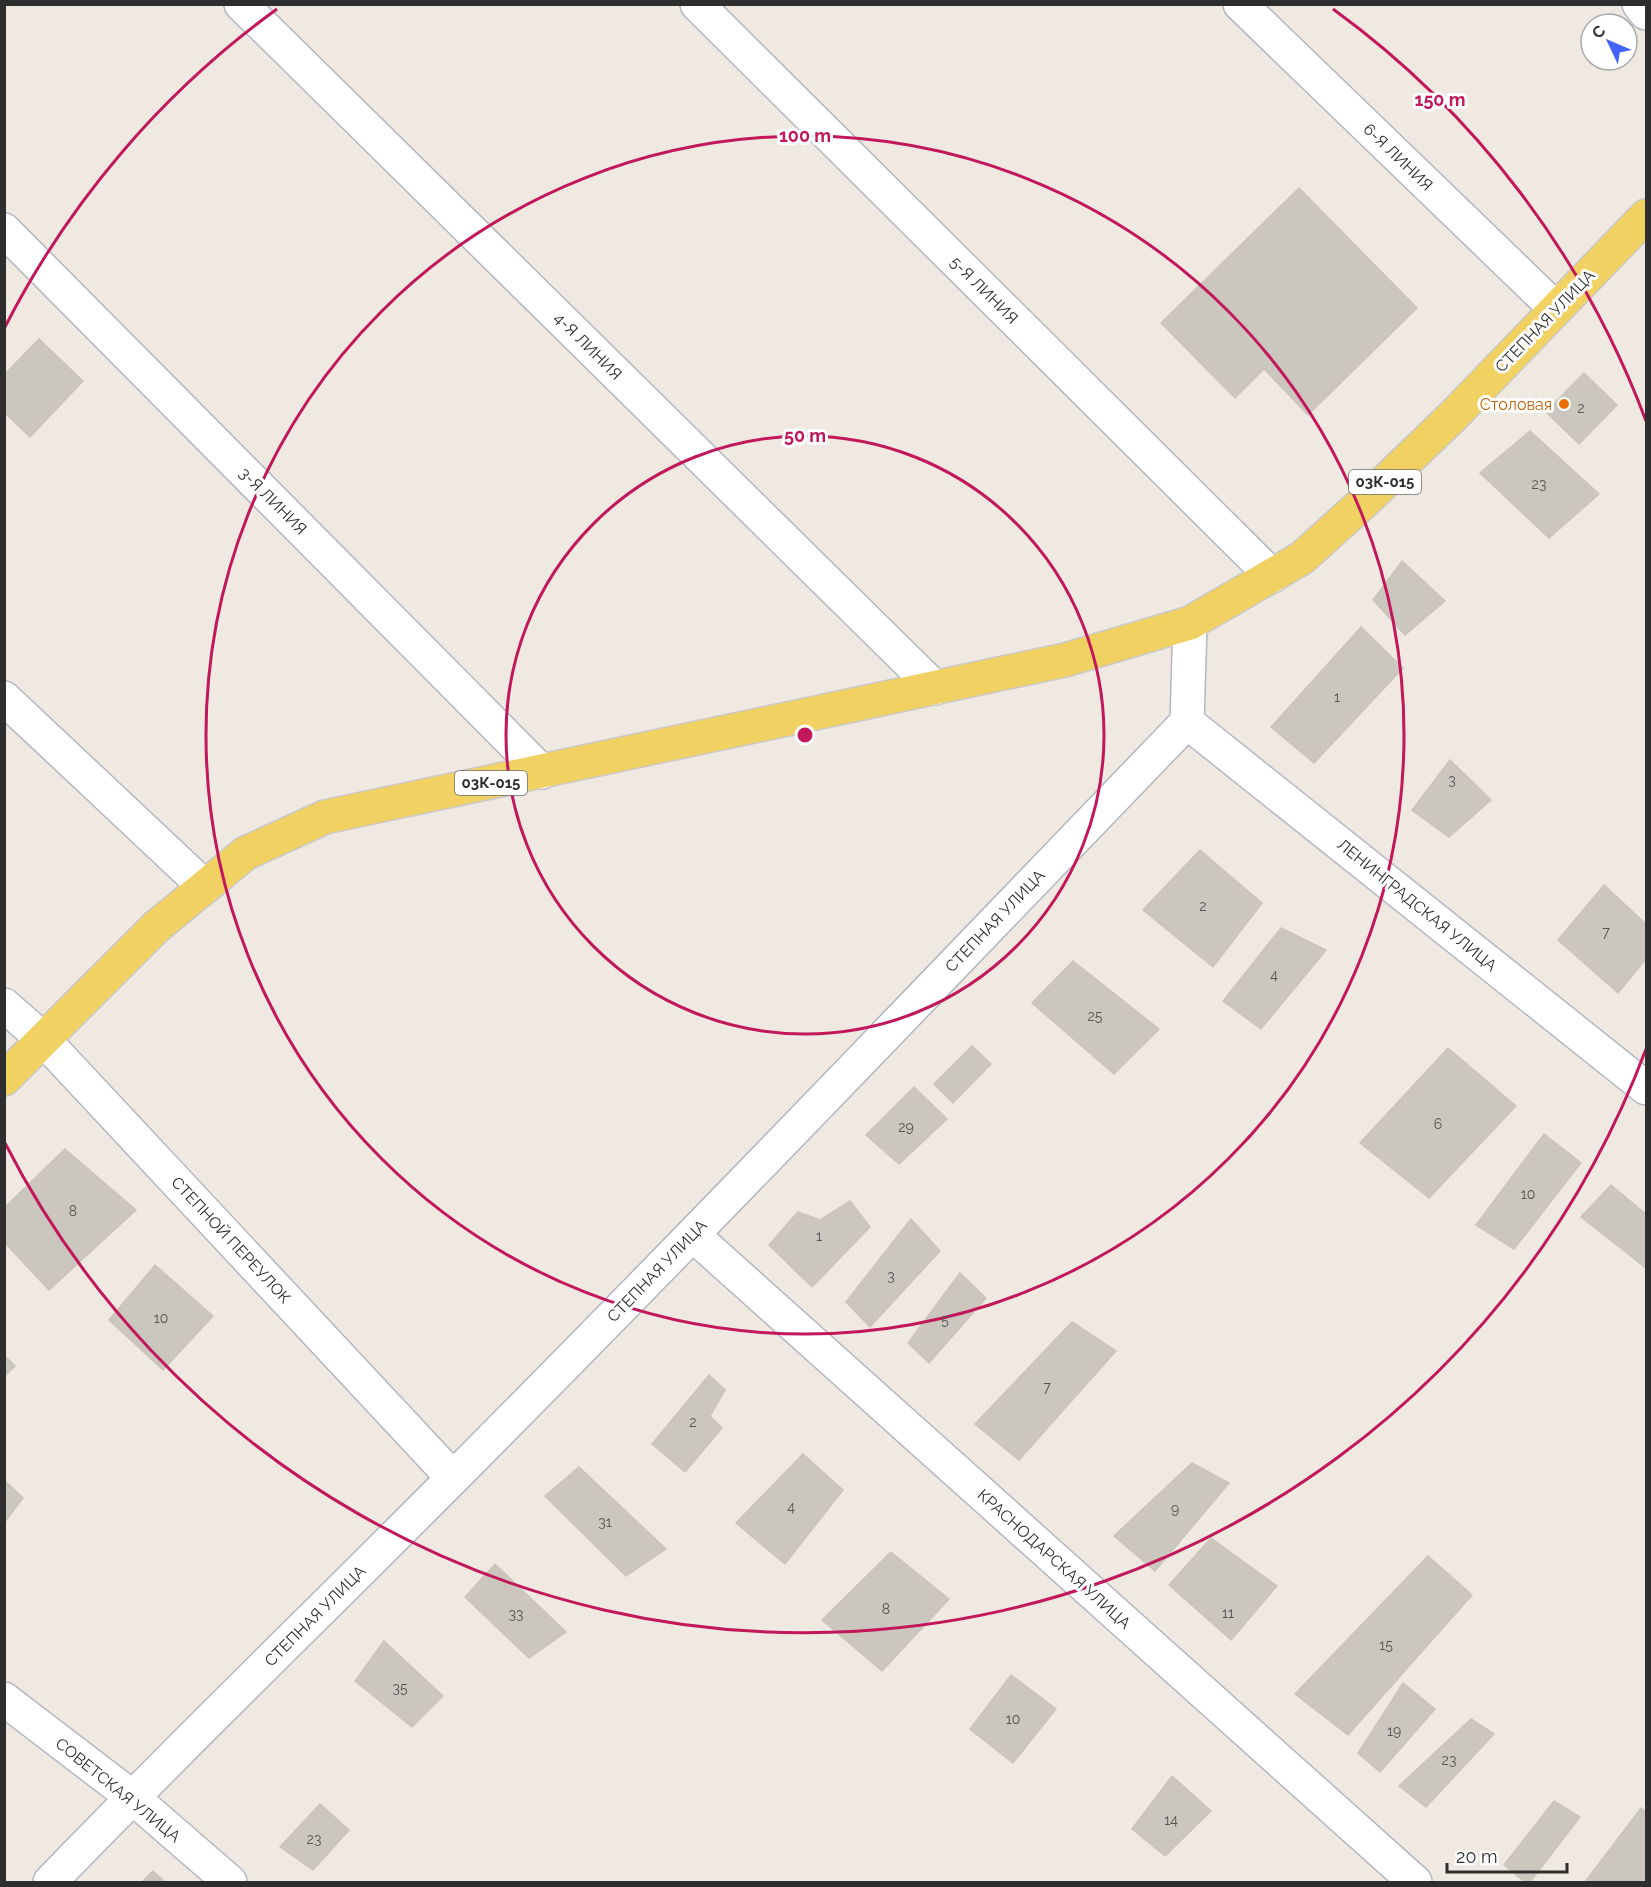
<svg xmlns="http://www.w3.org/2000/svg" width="1651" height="1887" viewBox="0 0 1651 1887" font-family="Raleway,sans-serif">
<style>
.building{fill:#cbc7bf;stroke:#cbc5ba;stroke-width:1.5}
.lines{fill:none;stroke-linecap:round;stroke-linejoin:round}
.minor-casing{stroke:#b4b7c1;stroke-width:36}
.major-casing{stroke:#c9c9c9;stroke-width:36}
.minor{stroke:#fff;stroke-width:33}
.major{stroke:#f2d163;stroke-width:33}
.ring{fill:none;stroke:#c2185b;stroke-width:3}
.food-dot{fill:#e8710a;stroke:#fff;stroke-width:2}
.labels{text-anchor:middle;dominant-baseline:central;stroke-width:6;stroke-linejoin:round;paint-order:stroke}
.number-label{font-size:14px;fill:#555452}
.shield{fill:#fff;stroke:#6d6d6d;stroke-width:1.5}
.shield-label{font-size:15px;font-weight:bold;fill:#2e2e2e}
.street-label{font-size:16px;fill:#2e2e2e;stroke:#fff}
.food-label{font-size:16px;fill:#c56008;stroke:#fff;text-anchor:end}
.centre{fill:#c2185b;stroke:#fff;stroke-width:3}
.ring-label{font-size:18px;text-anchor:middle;font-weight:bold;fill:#c2185b;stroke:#fff;stroke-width:6;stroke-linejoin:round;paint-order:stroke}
</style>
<rect width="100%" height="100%" fill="#efe9e1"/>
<g class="building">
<path d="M 1299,188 L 1417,308 L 1308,415 L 1264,369 L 1235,398 L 1161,323 Z"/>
<path d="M 39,339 L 83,381 L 30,437 L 4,412 L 4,375 Z"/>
<path d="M 1584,373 L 1617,405 L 1579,444 L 1546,412 Z"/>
<path d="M 1530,431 L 1599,494 L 1549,538 L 1480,473 Z"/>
<path d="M 1402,561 L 1445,601 L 1405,635 L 1373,600 Z"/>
<path d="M 1361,627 L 1403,668 L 1314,763 L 1271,727 Z"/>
<path d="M 1450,760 L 1491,800 L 1449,837 L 1412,810 Z"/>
<path d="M 1200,850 L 1262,903 L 1213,967 L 1143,910 Z"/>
<path d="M 1604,885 L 1646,924 L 1646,959 L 1618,993 L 1558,940 Z"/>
<path d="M 1281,928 L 1326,950 L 1261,1029 L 1223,1001 Z"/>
<path d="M 1073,961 L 1159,1029 L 1114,1074 L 1032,1003 Z"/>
<path d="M 972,1046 L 991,1064 L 953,1103 L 934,1084 Z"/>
<path d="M 1448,1048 L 1516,1106 L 1429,1198 L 1360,1143 Z"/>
<path d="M 914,1087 L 947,1119 L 899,1164 L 866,1135 Z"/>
<path d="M 1544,1134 L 1581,1163 L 1514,1249 L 1476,1225 Z"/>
<path d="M 65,1149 L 136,1210 L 49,1290 L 4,1242 L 4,1208 Z"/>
<path d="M 1611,1185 L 1646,1214 L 1646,1268 L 1581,1217 Z"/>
<path d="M 850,1201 L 870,1227 L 812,1287 L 769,1245 L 798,1212 L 820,1220 Z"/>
<path d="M 911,1219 L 940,1251 L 870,1327 L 846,1302 Z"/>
<path d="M 155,1265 L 213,1316 L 163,1370 L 109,1320 Z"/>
<path d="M 960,1273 L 986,1298 L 929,1363 L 908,1343 Z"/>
<path d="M 1072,1322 L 1116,1351 L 1019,1460 L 975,1424 Z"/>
<path d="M 4,1355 L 15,1366 L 4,1377 Z"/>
<path d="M 709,1375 L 725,1390 L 710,1416 L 722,1428 L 685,1472 L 652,1444 Z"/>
<path d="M 803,1454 L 843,1490 L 785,1564 L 736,1523 Z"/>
<path d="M 1192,1463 L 1229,1483 L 1155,1571 L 1114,1536 Z"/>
<path d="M 579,1467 L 666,1549 L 626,1576 L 545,1496 Z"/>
<path d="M 4,1480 L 23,1498 L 4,1523 Z"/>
<path d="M 1211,1538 L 1277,1586 L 1231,1640 L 1169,1585 Z"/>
<path d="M 891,1552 L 949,1599 L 882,1671 L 822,1620 Z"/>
<path d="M 1428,1556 L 1472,1595 L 1348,1735 L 1295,1694 Z"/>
<path d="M 495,1564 L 566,1632 L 529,1658 L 465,1597 Z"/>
<path d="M 384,1641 L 443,1696 L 412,1727 L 355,1681 Z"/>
<path d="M 1011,1675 L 1056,1709 L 1013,1763 L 970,1729 Z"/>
<path d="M 1403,1683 L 1435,1709 L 1380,1772 L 1358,1753 Z"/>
<path d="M 1471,1719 L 1494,1734 L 1426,1807 L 1399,1786 Z"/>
<path d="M 1172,1776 L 1211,1811 L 1165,1856 L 1132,1829 Z"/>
<path d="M 1554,1801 L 1580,1817 L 1530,1882 L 1525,1882 L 1504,1865 Z"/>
<path d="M 320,1804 L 349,1830 L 313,1870 L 280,1847 Z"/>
<path d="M 1641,1808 L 1646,1812 L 1646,1882 L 1585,1882 Z"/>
<path d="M 153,1871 L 165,1882 L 142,1882 Z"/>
</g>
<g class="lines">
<defs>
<g id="minor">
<path d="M 241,4 L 935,688"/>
<path d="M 697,4 L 1272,576"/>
<path d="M 1240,4 L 1556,309"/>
<path d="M 1639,4 L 1646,13"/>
<path d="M 4,230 L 542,772"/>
<path d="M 4,698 L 205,887"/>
<path d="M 1187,722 L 1646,1088"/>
<path d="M 4,1005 L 44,1040 L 453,1478"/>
<path d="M 693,1235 L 1415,1882"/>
<path d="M 4,1699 L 132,1797 L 230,1882"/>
<path d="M 50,1882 C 182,1745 319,1613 453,1478 C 701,1229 943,975 1187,722 L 1190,623"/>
</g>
<path id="major" d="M 4,1079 L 156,927 L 246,853 L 325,817 L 1065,660 L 1190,623 L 1302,558 L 1366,500 L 1454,415 L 1646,216"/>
</defs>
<use href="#minor" class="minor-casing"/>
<use href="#major" class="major-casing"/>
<use href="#minor" class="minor"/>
<use href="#major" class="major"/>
</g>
<g class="ring">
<circle cx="805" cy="735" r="299"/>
<circle cx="805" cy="735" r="599"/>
<path d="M1646 1049A898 898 0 0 1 5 1143M5 327A898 898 0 0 1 277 9M1333 9A898 898 0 0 1 1646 421"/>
</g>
<circle class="food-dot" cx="1564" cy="404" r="6"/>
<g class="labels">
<g class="number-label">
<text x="1581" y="408">2</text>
<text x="1539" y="484">23</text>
<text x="1337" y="697">1</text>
<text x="1452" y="780">3</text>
<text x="1203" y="906">2</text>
<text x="1606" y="932">7</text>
<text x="1274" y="975">4</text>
<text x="1095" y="1016">25</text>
<text x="1438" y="1124">6</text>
<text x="906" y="1127">29</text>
<text x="1528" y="1194">10</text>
<text x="73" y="1211">8</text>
<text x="819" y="1236">1</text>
<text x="891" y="1276">3</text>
<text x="161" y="1318">10</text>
<text x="945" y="1320">5</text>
<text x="1047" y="1387">7</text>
<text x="693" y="1422">2</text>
<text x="791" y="1507">4</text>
<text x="1175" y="1509">9</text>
<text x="605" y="1522">31</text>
<text x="886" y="1609">8</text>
<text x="1228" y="1613">11</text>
<text x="516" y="1614">33</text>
<text x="1386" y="1645">15</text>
<text x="400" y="1688">35</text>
<text x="1013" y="1719">10</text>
<text x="1394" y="1731">19</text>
<text x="1449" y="1760">23</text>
<text x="1171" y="1820">14</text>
<text x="314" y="1839">23</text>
</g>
<g class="shield">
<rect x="1349" y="470" width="72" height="24" rx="4.5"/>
<rect x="455" y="771" width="72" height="24" rx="4.5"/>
</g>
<g class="shield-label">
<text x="1385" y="482">03К-015</text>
<text x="491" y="783">03К-015</text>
</g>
<g class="street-label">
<text transform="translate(1398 157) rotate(44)">6-Я ЛИНИЯ</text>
<text transform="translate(984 290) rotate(45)">5-Я ЛИНИЯ</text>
<text transform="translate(1545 321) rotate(-46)">СТЕПНАЯ УЛИЦА</text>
<text transform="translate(588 346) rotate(45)">4-Я ЛИНИЯ</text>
<text transform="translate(273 501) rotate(45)">3-Я ЛИНИЯ</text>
<text transform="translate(1417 905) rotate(39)">ЛЕНИНГРАДСКАЯ УЛИЦА</text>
<text transform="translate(995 921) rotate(-46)">СТЕПНАЯ УЛИЦА</text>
<text transform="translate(231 1240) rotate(47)">СТЕПНОЙ ПЕРЕУЛОК</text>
<text transform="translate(657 1271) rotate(-46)">СТЕПНАЯ УЛИЦА</text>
<text transform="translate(1054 1559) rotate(42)">КРАСНОДАРСКАЯ УЛИЦА</text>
<text transform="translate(315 1616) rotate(-45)">СТЕПНАЯ УЛИЦА</text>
<text transform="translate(118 1790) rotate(39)">СОВЕТСКАЯ УЛИЦА</text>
</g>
<g class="food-label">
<text x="1552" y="404">Столовая</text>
</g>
</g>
<circle cx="805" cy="735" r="9" class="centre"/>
<g class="ring-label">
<text x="1440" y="106">150 m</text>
<text x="805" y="142">100 m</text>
<text x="805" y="442">50 m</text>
</g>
<rect width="1651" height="1887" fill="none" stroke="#2e2e2e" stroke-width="12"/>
<g transform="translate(1609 42) rotate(314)"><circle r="28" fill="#ffffff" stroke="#ababab" stroke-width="1.5"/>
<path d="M0-4.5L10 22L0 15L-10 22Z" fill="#4264fb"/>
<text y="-9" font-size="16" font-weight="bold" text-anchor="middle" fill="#2e2e2e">С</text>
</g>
<path d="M1447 1863v9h120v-9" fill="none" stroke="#2e2e2e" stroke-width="3"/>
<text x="1456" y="1863" font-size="18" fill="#2e2e2e" stroke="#ffffff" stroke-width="4.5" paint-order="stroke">20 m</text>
</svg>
